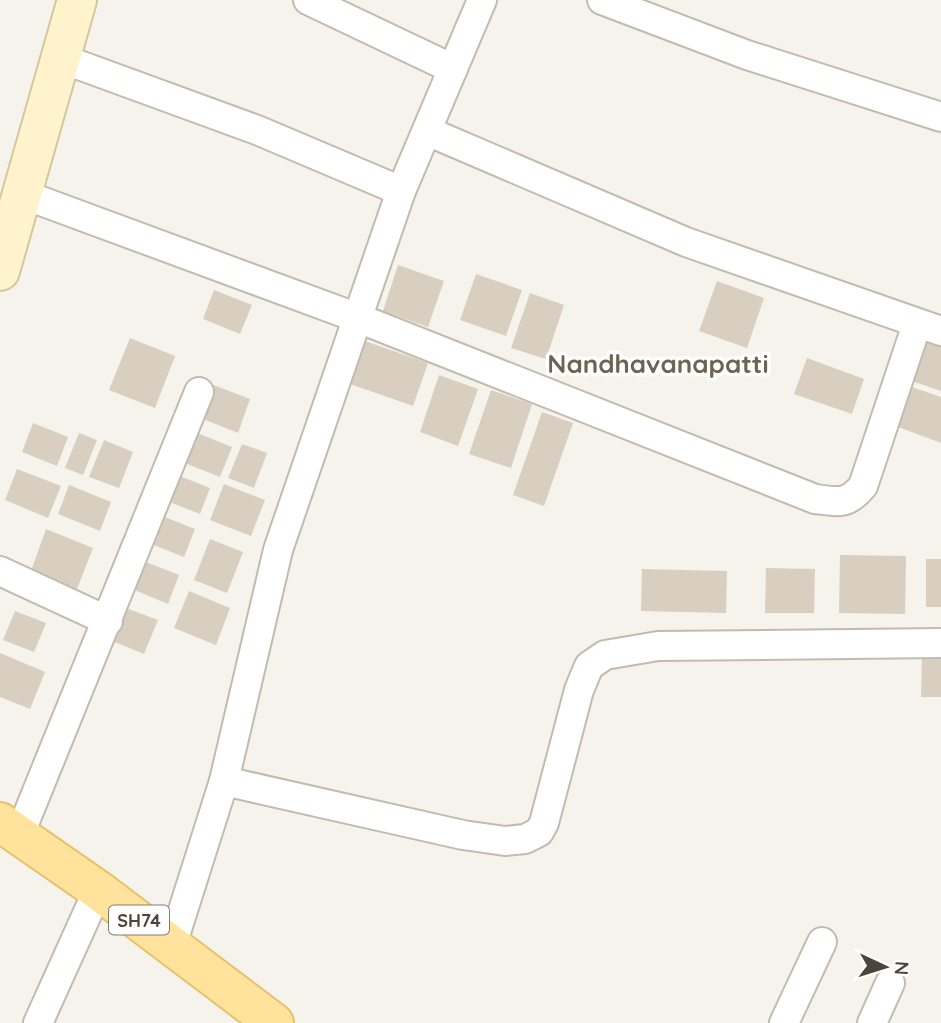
<svg xmlns="http://www.w3.org/2000/svg" width="941" height="1023" viewBox="0 0 941 1023" font-family="Quicksand,sans-serif">
<style>
.building{fill:#d8cfc1}
.lines{fill:none;stroke-linecap:round;stroke-linejoin:round}
.street-casing{stroke:#c2bbae;stroke-width:32}
.secondary-casing{stroke:#d6c79b;stroke-width:42}
.primary-casing{stroke:#e6c16a;stroke-width:42}
.street{stroke:#fff;stroke-width:28}
.secondary{stroke:#fff3cd;stroke-width:38}
.primary{stroke:#ffe39c;stroke-width:38}
.labels{text-anchor:middle;dominant-baseline:central;stroke-width:7;stroke-linejoin:round;paint-order:stroke}
.shield{fill:#fff;stroke:#817c74;stroke-width:2}
.shield-label{font-size:18px;font-weight:bold;fill:#4b4439}
.district-label{font-size:26px;font-weight:bold;fill:#6e6250;stroke:#fff}
</style>
<rect width="100%" height="100%" fill="#f6f3ec"/>
<g class="building">
<path d="M 398,265 L 444,281 L 428,327 L 383,311 Z"/>
<path d="M 476,274 L 522,290 L 506,336 L 460,320 Z"/>
<path d="M 717,281 L 764,298 L 747,348 L 699,331 Z"/>
<path d="M 214,290 L 252,305 L 240,334 L 203,319 Z"/>
<path d="M 530,293 L 564,305 L 546,359 L 511,348 Z"/>
<path d="M 921,337 L 941,343 L 941,391 L 906,379 Z"/>
<path d="M 130,338 L 175,356 L 155,408 L 109,390 Z"/>
<path d="M 365,341 L 428,363 L 413,406 L 350,384 Z"/>
<path d="M 807,358 L 864,379 L 852,414 L 794,394 Z"/>
<path d="M 439,375 L 478,389 L 458,446 L 420,432 Z"/>
<path d="M 206,382 L 250,399 L 238,433 L 193,415 Z"/>
<path d="M 903,384 L 941,397 L 941,443 L 890,424 Z"/>
<path d="M 491,390 L 532,404 L 511,468 L 469,454 Z"/>
<path d="M 542,412 L 573,423 L 544,506 L 513,495 Z"/>
<path d="M 33,423 L 68,437 L 57,466 L 22,452 Z"/>
<path d="M 190,430 L 232,447 L 220,477 L 177,460 Z"/>
<path d="M 79,433 L 97,440 L 83,475 L 65,468 Z"/>
<path d="M 104,440 L 133,452 L 119,488 L 89,477 Z"/>
<path d="M 242,444 L 267,453 L 254,488 L 228,478 Z"/>
<path d="M 17,469 L 61,486 L 48,518 L 5,500 Z"/>
<path d="M 172,473 L 210,488 L 200,514 L 162,499 Z"/>
<path d="M 224,484 L 265,500 L 251,536 L 210,520 Z"/>
<path d="M 69,485 L 111,502 L 100,531 L 58,514 Z"/>
<path d="M 157,514 L 195,529 L 184,557 L 146,542 Z"/>
<path d="M 46,529 L 93,548 L 77,589 L 31,571 Z"/>
<path d="M 210,539 L 243,552 L 227,593 L 194,580 Z"/>
<path d="M 840,555 L 906,556 L 905,614 L 839,613 Z"/>
<path d="M 136,558 L 179,575 L 168,604 L 125,586 Z"/>
<rect x="926" y="559" width="15" height="48"/>
<path d="M 766,568 L 815,569 L 814,613 L 765,613 Z"/>
<path d="M 642,569 L 727,571 L 726,613 L 641,611 Z"/>
<path d="M 189,591 L 230,608 L 216,645 L 174,628 Z"/>
<path d="M 118,605 L 158,620 L 144,654 L 105,638 Z"/>
<path d="M 15,611 L 46,623 L 34,652 L 3,640 Z"/>
<path d="M 0,653 L 45,672 L 30,709 L 0,697 Z"/>
<path d="M 922,656 L 941,657 L 941,697 L 921,697 Z"/>
</g>
<g class="lines">
<defs>
<g id="street">
<path d="M 308,0 L 453,69"/>
<path d="M 602,0 L 747,55 L 941,117"/>
<path d="M 60,58 L 257,130 L 401,191"/>
<path d="M 427,131 L 686,242 L 941,331"/>
<path d="M 22,194 L 358,318 L 815,499 C 839,502 847,505 863,486 L 917,324"/>
<path d="M 0,571 L 108,621"/>
<path d="M 224,781 L 463,835 L 505,841 L 525,839 L 539,832 L 544,823 L 579,690 L 589,666 L 605,655 L 658,646 L 941,643"/>
<path d="M 19,836 L 199,392"/>
<path d="M 172,945 L 224,781 L 278,550 L 401,191 L 482,0"/>
<path d="M 38,1023 L 98,890"/>
<path d="M 784,1023 L 822,942"/>
<path d="M 872,1023 L 890,983"/>
</g>
<path id="secondary" d="M 0,271 L 77,0"/>
<path id="primary" d="M 0,822 L 98,890 L 274,1023"/>
</defs>
<use href="#street" class="street-casing"/>
<use href="#secondary" class="secondary-casing"/>
<use href="#primary" class="primary-casing"/>
<use href="#street" class="street"/>
<use href="#secondary" class="secondary"/>
<use href="#primary" class="primary"/>
</g>
<g class="labels">
<rect class="shield" x="109" y="905.5" width="60" height="29" rx="5"/>
<g class="shield-label">
<text x="139" y="920">SH74</text>
</g>
<g class="district-label">
<text x="658" y="363">Nandhavanapatti</text>
</g>
</g>
<g transform="translate(885 967) rotate(94)" stroke="#ffffff" stroke-width="5" paint-order="stroke">
<path d="M0-5L12 26L0 18L-12 26Z" fill="#4b4439"/>
<text y="-10" font-size="19" font-weight="bold" text-anchor="middle" fill="#4b4439">N</text>
</g>
</svg>
